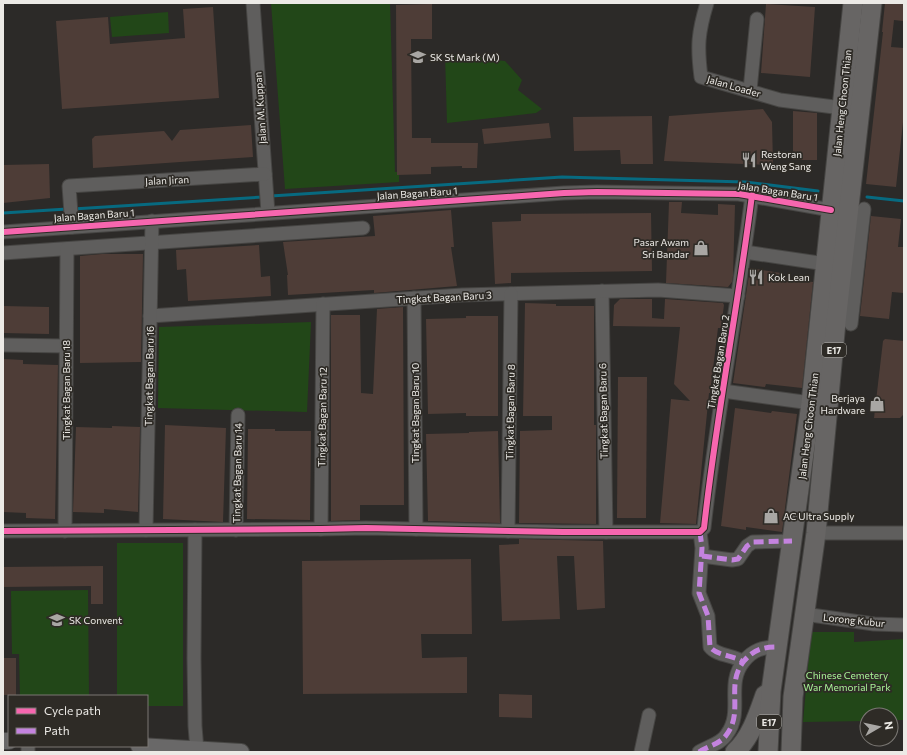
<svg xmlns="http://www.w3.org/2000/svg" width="907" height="755" viewBox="0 0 907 755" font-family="Commissioner,sans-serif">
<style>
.green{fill:#224718}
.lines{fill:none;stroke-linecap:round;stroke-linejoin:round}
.stream{stroke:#076a80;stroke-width:3}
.building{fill:#4e3d37}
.minor-casing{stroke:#464543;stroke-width:15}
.major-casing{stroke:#464543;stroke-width:18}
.highway-casing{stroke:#464543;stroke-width:21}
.minor{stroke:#5f5e5d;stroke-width:13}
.major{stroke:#696868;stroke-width:16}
.highway{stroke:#676564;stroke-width:19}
.quiet{stroke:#c483df;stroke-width:5;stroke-dasharray:10 5;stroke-linecap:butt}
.cycleway-casing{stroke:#2e2b26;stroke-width:8}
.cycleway{stroke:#f766af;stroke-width:6}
.labels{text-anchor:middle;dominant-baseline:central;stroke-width:3.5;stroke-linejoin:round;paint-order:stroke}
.shield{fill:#2e2b26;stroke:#b3b1ac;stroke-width:1}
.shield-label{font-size:9px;font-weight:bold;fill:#eceae6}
.poi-label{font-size:10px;fill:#eceae6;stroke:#2e2b26;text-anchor:start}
.street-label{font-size:10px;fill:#eceae6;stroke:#2e2b26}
.park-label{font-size:10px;fill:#a8f396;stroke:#2e2b26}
</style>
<rect width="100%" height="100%" fill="#2c2a28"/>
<g class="green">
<path d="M 271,3 L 390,3 L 395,172 L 399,172 L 399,182 L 285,189 Z"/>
<path d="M 168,12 L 169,33 L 112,37 L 110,17 Z"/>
<path d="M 445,54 L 505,61 L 522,80 L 518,90 L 542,109 L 536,113 L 447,123 Z"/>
<path d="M 311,322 L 307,412 L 158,408 L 159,327 Z"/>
<path d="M 117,543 L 183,543 L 183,706 L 147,706 L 147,696 L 117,696 Z"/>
<path d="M 88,590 L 89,696 L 20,696 L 19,654 L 12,654 L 11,591 Z"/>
<path d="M 811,632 L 854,632 L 854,642 L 904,639 L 904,720 L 891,720 L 891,715 L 867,715 L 867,721 L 803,722 Z"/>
</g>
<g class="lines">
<g class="stream">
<path d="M 271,196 L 562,177 L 745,182 L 818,191"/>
<path d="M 867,197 L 904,201"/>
<path d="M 73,209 L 263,197"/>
<path d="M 3,213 L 67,209"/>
</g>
</g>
<g class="building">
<path d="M 885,3 L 904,3 L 903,21 L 894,20 L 891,47 L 904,48 L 904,113 L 896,187 L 866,184 L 883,32 L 882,32 Z"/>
<path d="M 432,4 L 432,39 L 411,39 L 412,138 L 431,138 L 431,143 L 478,143 L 477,168 L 462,168 L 462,166 L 431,167 L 431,174 L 397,175 L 396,5 Z"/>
<path d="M 766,4 L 815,7 L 810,77 L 761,73 Z"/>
<path d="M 213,7 L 219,98 L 62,109 L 56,21 L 108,17 L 110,44 L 185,38 L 183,9 Z"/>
<path d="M 763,109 L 772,122 L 773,165 L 664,161 L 669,116 Z"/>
<path d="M 793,111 L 817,113 L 817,160 L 793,160 Z"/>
<path d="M 652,116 L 653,164 L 621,164 L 620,150 L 574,151 L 573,117 Z"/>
<path d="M 549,123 L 551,138 L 484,144 L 482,129 Z"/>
<path d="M 251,125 L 253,157 L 93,168 L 92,139 L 95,136 L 164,131 L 172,141 L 180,130 Z"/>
<path d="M 49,164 L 50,198 L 3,203 L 3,165 Z"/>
<path d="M 669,202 L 682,202 L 681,213 L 718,215 L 718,204 L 735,205 L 733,276 L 732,282 L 728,287 L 666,283 Z"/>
<path d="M 451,210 L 454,247 L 451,247 L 457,286 L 374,293 L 374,290 L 288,295 L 287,275 L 288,275 L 283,242 L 375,236 L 373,216 Z"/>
<path d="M 651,213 L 652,271 L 511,273 L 511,283 L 495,284 L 492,222 L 521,221 L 521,214 Z"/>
<path d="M 871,216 L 901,219 L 898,247 L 904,247 L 904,293 L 892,292 L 889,319 L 860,316 Z"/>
<path d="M 259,245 L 261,277 L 270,276 L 271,296 L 188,301 L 186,269 L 177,270 L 176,250 Z"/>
<path d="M 102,254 L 143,254 L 141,362 L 80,363 L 80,256 Z"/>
<path d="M 750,268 L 781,273 L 781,278 L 813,282 L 802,388 L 766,384 L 765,387 L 733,383 Z"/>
<path d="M 620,299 L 652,299 L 652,318 L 664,319 L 665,299 L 723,303 L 724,305 L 721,328 L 718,328 L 710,393 L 709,393 L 696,524 L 660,523 L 671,399 L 690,401 L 674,384 L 680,327 L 613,326 L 614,305 Z"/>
<path d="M 525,303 L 556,304 L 556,306 L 594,306 L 594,425 L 596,425 L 596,524 L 519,523 L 520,431 L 552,430 L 552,416 L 523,416 Z"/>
<path d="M 3,306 L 49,307 L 49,334 L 3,333 Z"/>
<path d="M 403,307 L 404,505 L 360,505 L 360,520 L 331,521 L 331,315 L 360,315 L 361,393 L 373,394 L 377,309 Z"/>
<path d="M 466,316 L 498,316 L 498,416 L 466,416 L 466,413 L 428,414 L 426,319 L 466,318 Z"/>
<path d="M 885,339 L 904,341 L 903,415 L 900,418 L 874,418 L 883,341 Z"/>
<path d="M 3,359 L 23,360 L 23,364 L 58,365 L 55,519 L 26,518 L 26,513 L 3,512 Z"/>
<path d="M 618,377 L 647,377 L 646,518 L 617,518 Z"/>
<path d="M 735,408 L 771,413 L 772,411 L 797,414 L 782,532 L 746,527 L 746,530 L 721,526 Z"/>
<path d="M 165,425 L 226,428 L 223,522 L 163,519 Z"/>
<path d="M 112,426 L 140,427 L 138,512 L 104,509 L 104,513 L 73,512 L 76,427 L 112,428 Z"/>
<path d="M 248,429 L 275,429 L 275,431 L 311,431 L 310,520 L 247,519 Z"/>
<path d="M 498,431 L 500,523 L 428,521 L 426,434 L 469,433 L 469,432 Z"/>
<path d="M 519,539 L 603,541 L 605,608 L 577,610 L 574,556 L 557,556 L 560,619 L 502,621 L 499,545 L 519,544 Z"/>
<path d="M 471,559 L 472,634 L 421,634 L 422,658 L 467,657 L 467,693 L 303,694 L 302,561 Z"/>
<path d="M 103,566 L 103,604 L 91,604 L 91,586 L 3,587 L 3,567 Z"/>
<rect x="3" y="658" width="13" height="37"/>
<path d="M 499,694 L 532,695 L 532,718 L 499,717 Z"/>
</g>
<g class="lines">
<defs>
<g id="minor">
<path d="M 253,3 L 268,213"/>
<path d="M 707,3 C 698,33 697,46 701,77 L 780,100 L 842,108"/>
<path d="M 750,90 L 757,19"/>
<path d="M 72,227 L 69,186 L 265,174"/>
<path d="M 3,232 L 564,193 L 597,192 L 739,194 L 831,210"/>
<path d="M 745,252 L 826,264"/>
<path d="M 3,253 L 363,228"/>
<path d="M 602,291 L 606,532"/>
<path d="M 414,298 L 416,529"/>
<path d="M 150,316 L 462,295 L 658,290 L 738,296"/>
<path d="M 851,324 L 864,209"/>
<path d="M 3,345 L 66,346"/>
<path d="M 723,391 L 811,403"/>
<path d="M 321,529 L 323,304"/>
<path d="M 146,530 L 152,221"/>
<path d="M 195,530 L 194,658 L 195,726 L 197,750"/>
<path d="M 236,530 L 238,415"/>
<path d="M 3,531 L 321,529 L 366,528 L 563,532 L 700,532 L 704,528 C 716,417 738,307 752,195"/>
<path d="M 65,531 L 67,249"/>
<path d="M 508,531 L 511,294"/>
<path d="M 700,532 L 702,548 L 699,593 L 708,616 L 710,647 C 717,656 734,655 743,662"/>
<path d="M 816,533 L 904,533"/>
<path d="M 702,556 L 732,560 L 738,559 L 747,546 L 753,542 L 792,541"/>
<path d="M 804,614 L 874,624 L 904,625"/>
<path d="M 28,746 L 28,752"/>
<path d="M 641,752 L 649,715"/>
<path d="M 699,752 C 708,746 721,744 727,734 C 744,711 725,684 744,661 C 753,650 763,647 776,647"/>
</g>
<g id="major">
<path d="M 3,741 L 9,741"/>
<path d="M 139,746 L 241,752"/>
</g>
<g id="highway">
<path d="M 735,752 C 751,737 758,715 765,695"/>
<path d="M 768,752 L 771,691 L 811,403 L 853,3"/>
<path d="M 791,752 L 793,697 L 816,533 L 836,322 L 872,3"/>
</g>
</defs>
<use href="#minor" class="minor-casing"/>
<use href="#major" class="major-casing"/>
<use href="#highway" class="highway-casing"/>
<use href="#minor" class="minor"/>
<use href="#major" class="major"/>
<use href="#highway" class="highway"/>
<g class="quiet">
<path d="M 700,532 L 702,548 L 699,593 L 708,616 L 710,647 C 717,656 734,655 743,662"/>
<path d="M 702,556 L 732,560 L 738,559 L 747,546 L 753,542 L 792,541"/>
<path d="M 699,752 C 708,746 721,744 727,734 C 744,711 725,684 744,661 C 753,650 763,647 776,647"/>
</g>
<defs>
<g id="cycleway">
<path d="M 3,232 L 564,193 L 597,192 L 739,194 L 831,210"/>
<path d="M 3,531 L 321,529 L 366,528 L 563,532 L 700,532 L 704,528 C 716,417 738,307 752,195"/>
</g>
</defs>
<use href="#cycleway" class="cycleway-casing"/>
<use href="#cycleway" class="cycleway"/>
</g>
<defs>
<symbol id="school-bare" viewBox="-9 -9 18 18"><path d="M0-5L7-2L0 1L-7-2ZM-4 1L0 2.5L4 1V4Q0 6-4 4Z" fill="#a9a7a4" stroke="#2e2b26" stroke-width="2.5" paint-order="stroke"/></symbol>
<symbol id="restaurant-bare" viewBox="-9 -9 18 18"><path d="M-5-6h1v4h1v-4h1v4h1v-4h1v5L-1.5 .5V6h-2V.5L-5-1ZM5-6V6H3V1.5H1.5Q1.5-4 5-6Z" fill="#a9a7a4" stroke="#2e2b26" stroke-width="2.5" paint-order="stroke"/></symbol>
<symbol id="shop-bare" viewBox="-9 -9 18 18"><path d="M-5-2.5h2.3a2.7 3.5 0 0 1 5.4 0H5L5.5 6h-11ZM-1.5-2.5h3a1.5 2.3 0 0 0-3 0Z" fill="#a9a7a4" stroke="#2e2b26" stroke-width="2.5" paint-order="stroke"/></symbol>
</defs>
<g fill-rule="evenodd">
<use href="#school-bare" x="407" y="46" width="22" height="22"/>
<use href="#restaurant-bare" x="738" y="149" width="22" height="22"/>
<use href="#shop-bare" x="690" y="237" width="22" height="22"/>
<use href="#restaurant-bare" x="745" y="266" width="22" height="22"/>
<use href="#shop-bare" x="866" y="393" width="22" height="22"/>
<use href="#shop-bare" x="760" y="505" width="22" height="22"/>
<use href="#school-bare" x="46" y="609" width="22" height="22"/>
</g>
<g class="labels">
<g class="shield">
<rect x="822" y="343" width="24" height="14" rx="3"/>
<rect x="757" y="715" width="24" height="14" rx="3"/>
</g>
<g class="shield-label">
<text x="834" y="350">E17</text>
<text x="769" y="722">E17</text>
</g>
<g class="poi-label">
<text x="430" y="57">SK St Mark (M)</text>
<text x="761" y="154">Restoran<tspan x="761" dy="12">Weng Sang</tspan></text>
<text x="689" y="242" text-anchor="end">Pasar Awam<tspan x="689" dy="12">Sri Bandar</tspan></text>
<text x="768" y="277">Kok Lean</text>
<text x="865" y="398" text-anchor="end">Berjaya<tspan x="865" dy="12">Hardware</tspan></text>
<text x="783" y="516">AC Ultra Supply</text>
<text x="69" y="620">SK Convent</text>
</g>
<g class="street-label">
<text transform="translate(734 86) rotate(16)">Jalan Loader</text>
<text transform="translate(842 103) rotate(-84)">Jalan Heng Choon Thian</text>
<text transform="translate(260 108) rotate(-94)">Jalan M. Kuppan</text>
<text transform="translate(167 180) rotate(-3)">Jalan Jiran</text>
<text transform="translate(778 191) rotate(9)">Jalan Bagan Baru 1</text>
<text transform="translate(417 193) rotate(-4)">Jalan Bagan Baru 1</text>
<text transform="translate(94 215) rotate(-4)">Jalan Bagan Baru 1</text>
<text transform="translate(444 297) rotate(-3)">Tingkat Bagan Baru 3</text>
<text transform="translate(718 362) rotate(-81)">Tingkat Bagan Baru 2</text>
<text transform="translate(149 376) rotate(-89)">Tingkat Bagan Baru 16</text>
<text transform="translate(66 390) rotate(-90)">Tingkat Bagan Baru 18</text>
<text transform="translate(603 411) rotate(-91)">Tingkat Bagan Baru 6</text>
<text transform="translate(510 412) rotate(-89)">Tingkat Bagan Baru 8</text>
<text transform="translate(415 413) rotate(-90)">Tingkat Bagan Baru 10</text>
<text transform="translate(322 417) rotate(-89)">Tingkat Bagan Baru 12</text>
<text transform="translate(808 426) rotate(-83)">Jalan Heng Choon Thian</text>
<text transform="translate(237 473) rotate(-89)">Tingkat Bagan Baru 14</text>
<text transform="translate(854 620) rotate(6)">Lorong Kubur</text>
</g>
<g class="park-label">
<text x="847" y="675">Chinese Cemetery<tspan x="847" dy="12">War Memorial Park</tspan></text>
</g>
</g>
<rect width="907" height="755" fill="none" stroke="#eceae6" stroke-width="8"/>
<rect x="8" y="695" width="140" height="52" fill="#2e2b26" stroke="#7a7773"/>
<rect x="16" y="708" width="20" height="6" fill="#f766af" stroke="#7a7773"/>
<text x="44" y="715" font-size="12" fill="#eceae6">Cycle path</text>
<rect x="16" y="728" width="20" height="6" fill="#c483df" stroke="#7a7773"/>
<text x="44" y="735" font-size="12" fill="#eceae6">Path</text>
<g transform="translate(879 727) rotate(81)"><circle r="19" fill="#2e2b26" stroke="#7a7773"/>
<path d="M0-3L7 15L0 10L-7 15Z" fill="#a9a7a4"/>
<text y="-6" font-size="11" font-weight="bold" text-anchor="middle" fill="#eceae6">N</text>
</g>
</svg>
